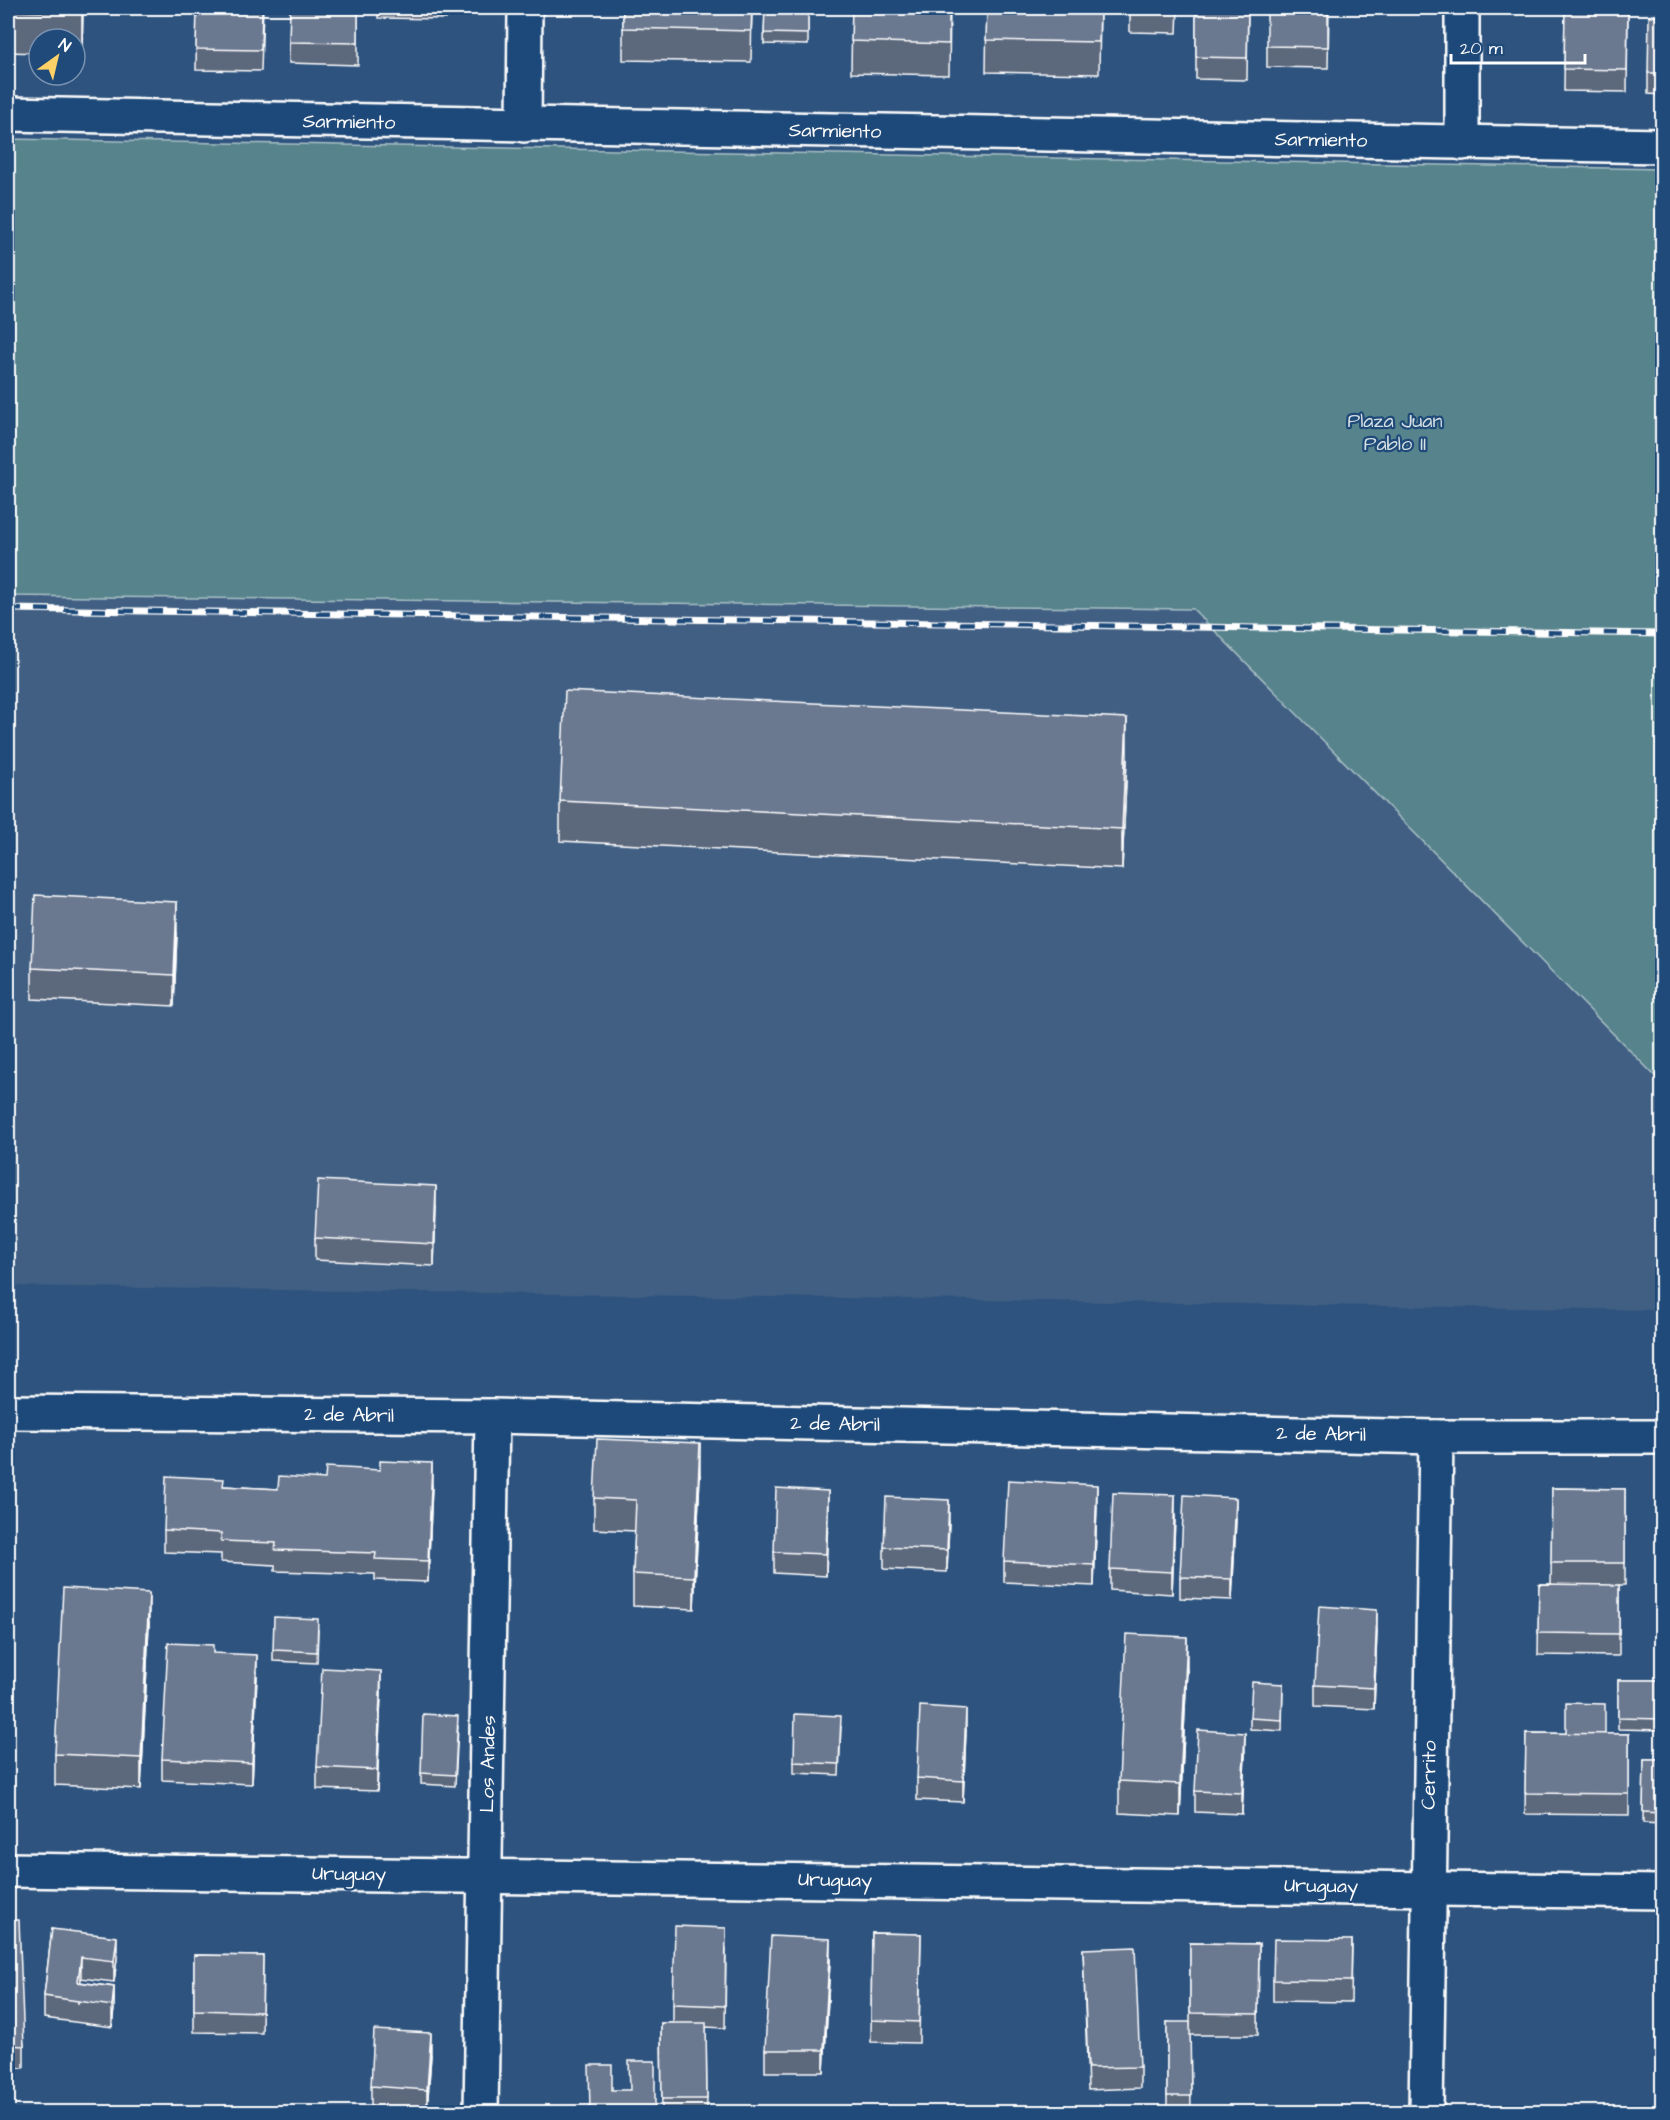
<svg xmlns="http://www.w3.org/2000/svg" width="1670" height="2120" viewBox="0 0 1670 2120" font-family="'Architects Daughter',sans-serif">
<style>
.built{fill:#405e83}
.green{fill:#57838c;stroke:#abc1c6;stroke-width:1.5}
.lines{fill:none;stroke-linecap:round;stroke-linejoin:round}
.street-casing{stroke:#fff;stroke-width:38}
.secondary-casing{stroke:#fff;stroke-width:38}
.street{stroke:#1f4a7a;stroke-width:33}
.secondary{stroke:#1f4a7a;stroke-width:33}
.rail-casing{stroke:#fff;stroke-width:7}
.rail{stroke:#1f4a7a;stroke-width:4.5;stroke-dasharray:14;stroke-linecap:butt}
.wall{fill:#5c677c;stroke:#fff;stroke-width:1.5}
.shaded-wall{fill:#4b5465;stroke:#fff;stroke-width:1.5}
.building{fill:#6b7890;stroke:#fff;stroke-width:1.5}
.labels{text-anchor:middle;dominant-baseline:central;stroke-width:4.5;stroke-linejoin:round;paint-order:stroke}
.street-label{font-size:20px;fill:#fff;stroke:#1f4a7a}
.park-label{font-size:20px;fill:#d5e0e2;stroke:#1f4a7a}
</style>
<rect width="100%" height="100%" fill="#2e537e"/>
<filter id="ink" filterUnits="userSpaceOnUse"><feTurbulence type="fractalNoise" baseFrequency=".0167" numOctaves="2"/><feDisplacementMap in="SourceGraphic" scale="12" xChannelSelector="R" yChannelSelector="G"/><feConvolveMatrix kernelMatrix="1 2 1 2 8 2 1 2 1" color-interpolation-filters="sRGB"/></filter>
<g filter="url(#ink)">
<path class="built" d="M 8,596 L 1193,609 L 1656,1077 L 1662,1077 L 1662,1310 L 8,1286 Z"/>
<path class="green" d="M 8,139 L 1662,169 L 1662,1077 L 1656,1077 L 1193,609 L 8,596 Z"/>
<g class="lines">
<defs>
<g id="street">
<path d="M 1462,8 L 1462,143"/>
<path d="M 524,125 L 525,8"/>
<path d="M 8,1870 L 1662,1892"/>
<path d="M 481,2112 L 492,1416"/>
<path d="M 1426,2112 L 1436,1437"/>
</g>
<g id="secondary">
<path d="M 8,114 L 1662,146"/>
<path d="M 8,1412 L 492,1416 L 1436,1437 L 1662,1437"/>
</g>
</defs>
<use href="#street" class="street-casing"/>
<use href="#secondary" class="secondary-casing"/>
<use href="#street" class="street"/>
<use href="#secondary" class="secondary"/>
<defs>
<path id="rail" d="M 8,609 L 1662,634"/>
</defs>
<use href="#rail" class="rail-casing"/>
<use href="#rail" class="rail"/>
</g>
<g class="wall">
<path d="M 8,8 L 83,8 L 82,53 L 75,53 L 75,39 L 39,39 L 39,53 L 8,52 Z"/>
<path d="M 197,8 L 263,8 L 261,71 L 196,70 Z"/>
<path d="M 290,8 L 358,8 L 358,65 L 289,63 Z"/>
<path d="M 378,8 L 446,8 L 446,19 L 378,18 Z"/>
<path d="M 623,8 L 752,8 L 751,62 L 623,60 Z"/>
<path d="M 765,8 L 808,8 L 808,45 L 764,44 Z"/>
<path d="M 852,8 L 950,8 L 949,75 L 851,73 Z"/>
<path d="M 987,8 L 1100,8 L 1099,74 L 986,72 Z"/>
<path d="M 1130,8 L 1178,8 L 1177,33 L 1130,32 Z"/>
<path d="M 1196,8 L 1248,8 L 1247,80 L 1196,79 Z"/>
<path d="M 1329,8 L 1328,68 L 1267,67 L 1267,46 Z"/>
<path d="M 1565,8 L 1628,8 L 1627,92 L 1564,91 Z"/>
<path d="M 1662,16 L 1662,95 L 1648,94 L 1648,73 Z"/>
<path d="M 1127,759 L 1122,869 L 560,841 L 560,801 Z"/>
<path d="M 177,933 L 174,1006 L 32,999 L 32,968 Z"/>
<path d="M 436,1207 L 434,1266 L 315,1260 L 315,1238 Z"/>
<path d="M 8,1431 L 13,1453 L 8,1550 Z"/>
<path d="M 700,1475 L 694,1609 L 633,1606 L 633,1574 L 635,1531 L 594,1529 L 594,1498 Z"/>
<path d="M 432,1485 L 428,1582 L 375,1580 L 375,1574 L 275,1571 L 275,1565 L 221,1562 L 221,1554 L 164,1552 L 164,1530 L 224,1486 L 278,1489 Z"/>
<path d="M 1552,1488 L 1625,1489 L 1625,1585 L 1619,1585 L 1619,1656 L 1538,1655 L 1539,1584 L 1551,1584 Z"/>
<path d="M 1097,1506 L 1094,1586 L 1004,1582 L 1004,1561 Z"/>
<path d="M 828,1512 L 826,1576 L 774,1573 L 774,1552 Z"/>
<path d="M 1175,1517 L 1172,1594 L 1110,1590 L 1110,1569 Z"/>
<path d="M 1236,1519 L 1232,1600 L 1180,1598 L 1180,1577 Z"/>
<path d="M 949,1522 L 947,1572 L 884,1569 L 884,1547 Z"/>
<path d="M 149,1624 L 141,1789 L 55,1785 L 55,1754 Z"/>
<path d="M 318,1630 L 317,1663 L 273,1661 L 273,1650 Z"/>
<path d="M 1377,1631 L 1374,1709 L 1315,1706 L 1315,1685 Z"/>
<path d="M 213,1653 L 257,1676 L 252,1784 L 162,1780 L 162,1759 Z"/>
<path d="M 1187,1669 L 1180,1816 L 1119,1813 L 1119,1781 Z"/>
<path d="M 1618,1680 L 1662,1680 L 1662,1730 L 1618,1729 Z"/>
<path d="M 1283,1684 L 1282,1731 L 1250,1729 L 1250,1718 Z"/>
<path d="M 381,1693 L 377,1791 L 317,1789 L 317,1767 Z"/>
<path d="M 458,1727 L 455,1786 L 421,1784 L 421,1773 Z"/>
<path d="M 841,1727 L 839,1775 L 794,1773 L 794,1762 Z"/>
<path d="M 966,1730 L 963,1802 L 917,1800 L 917,1778 Z"/>
<path d="M 1526,1733 L 1629,1734 L 1629,1815 L 1525,1814 Z"/>
<path d="M 1245,1754 L 1242,1814 L 1195,1812 L 1195,1791 Z"/>
<path d="M 1644,1759 L 1662,1759 L 1662,1824 L 1643,1823 Z"/>
<path d="M 8,1920 L 24,2046 L 24,2068 L 8,2067 Z"/>
<path d="M 52,1929 L 117,1958 L 114,1982 L 81,1978 L 80,1982 L 114,1987 L 114,2008 L 112,2027 L 44,2018 L 44,1996 Z"/>
<path d="M 872,1933 L 921,1934 L 919,2043 L 871,2042 Z"/>
<path d="M 1352,1940 L 1351,2002 L 1273,2001 L 1273,1980 Z"/>
<path d="M 1190,1943 L 1259,1944 L 1258,2035 L 1190,2035 L 1191,2112 L 1167,2112 L 1167,2022 L 1190,2026 Z"/>
<path d="M 726,1949 L 725,2028 L 706,2027 L 707,2112 L 747,2112 L 662,2112 L 661,2023 L 673,2023 L 673,2004 Z"/>
<path d="M 1083,1949 L 1140,2067 L 1140,2088 L 1088,2090 Z"/>
<path d="M 194,1955 L 263,1956 L 262,2033 L 194,2032 Z"/>
<path d="M 830,1961 L 824,2072 L 765,2072 L 765,2050 Z"/>
<path d="M 431,2055 L 427,2111 L 371,2107 L 371,2086 Z"/>
</g>
<g class="shaded-wall">
<path d="M 82,8 L 83,8 L 82,53 Z"/>
<path d="M 1127,718 L 1127,759 L 1122,869 L 1122,829 Z"/>
<path d="M 177,902 L 177,933 L 174,1006 L 174,975 Z"/>
<path d="M 436,1186 L 436,1207 L 434,1266 L 434,1244 Z"/>
<path d="M 13,1431 L 13,1453 L 8,1550 L 8,1528 Z"/>
<path d="M 700,1443 L 700,1475 L 694,1609 L 694,1577 Z"/>
<path d="M 432,1463 L 432,1485 L 428,1582 L 428,1561 Z"/>
<path d="M 1097,1485 L 1097,1506 L 1094,1586 L 1094,1565 Z"/>
<path d="M 828,1491 L 828,1512 L 826,1576 L 826,1554 Z"/>
<path d="M 1175,1495 L 1175,1517 L 1172,1594 L 1172,1572 Z"/>
<path d="M 1236,1498 L 1236,1519 L 1232,1600 L 1232,1579 Z"/>
<path d="M 949,1500 L 949,1522 L 947,1572 L 947,1550 Z"/>
<path d="M 149,1593 L 149,1624 L 141,1789 L 141,1758 Z"/>
<path d="M 1377,1610 L 1377,1631 L 1374,1709 L 1374,1688 Z"/>
<path d="M 1187,1637 L 1187,1669 L 1180,1816 L 1180,1784 Z"/>
<path d="M 257,1655 L 257,1676 L 252,1784 L 252,1763 Z"/>
<path d="M 381,1671 L 381,1693 L 377,1791 L 377,1770 Z"/>
<path d="M 966,1709 L 966,1730 L 963,1802 L 963,1781 Z"/>
<path d="M 1245,1733 L 1245,1754 L 1242,1814 L 1242,1793 Z"/>
<path d="M 117,1937 L 117,1958 L 114,1982 L 114,1961 Z"/>
<path d="M 830,1939 L 830,1961 L 824,2072 L 824,2050 Z"/>
<path d="M 81,1957 L 81,1978 L 78,2004 L 78,1982 Z"/>
<path d="M 114,1987 L 114,2008 L 112,2027 L 112,2006 Z"/>
<path d="M 431,2033 L 431,2055 L 427,2111 L 427,2090 Z"/>
</g>
<g class="building">
<path d="M 8,8 L 82,8 L 82,13 L 8,11 Z"/>
<path d="M 197,8 L 262,8 L 261,50 L 196,49 Z"/>
<path d="M 290,8 L 358,8 L 358,43 L 289,42 Z"/>
<path d="M 623,8 L 752,8 L 751,31 L 623,28 Z"/>
<path d="M 765,8 L 808,8 L 808,34 L 764,33 Z"/>
<path d="M 852,8 L 949,8 L 949,44 L 851,41 Z"/>
<path d="M 987,8 L 1100,8 L 1099,42 L 986,40 Z"/>
<path d="M 1130,8 L 1178,8 L 1177,11 L 1130,10 Z"/>
<path d="M 1196,8 L 1248,8 L 1247,58 L 1196,57 Z"/>
<path d="M 1267,8 L 1328,8 L 1328,47 L 1267,46 Z"/>
<path d="M 1565,8 L 1628,8 L 1627,70 L 1564,69 Z"/>
<path d="M 1649,16 L 1662,16 L 1662,73 L 1648,73 Z"/>
<path d="M 565,691 L 1127,718 L 1122,829 L 560,801 Z"/>
<path d="M 35,895 L 177,902 L 174,975 L 32,968 Z"/>
<path d="M 318,1180 L 436,1186 L 434,1244 L 315,1238 Z"/>
<path d="M 8,1431 L 13,1431 L 8,1528 Z"/>
<path d="M 597,1439 L 700,1443 L 694,1577 L 633,1574 L 636,1500 L 594,1498 Z"/>
<path d="M 380,1461 L 432,1463 L 428,1561 L 375,1559 L 376,1553 L 275,1550 L 276,1543 L 221,1541 L 221,1533 L 164,1530 L 166,1476 L 224,1479 L 223,1486 L 278,1489 L 279,1476 L 325,1479 L 326,1467 L 380,1470 Z"/>
<path d="M 1008,1480 L 1097,1485 L 1094,1565 L 1004,1561 Z"/>
<path d="M 776,1488 L 828,1491 L 826,1554 L 774,1552 Z"/>
<path d="M 1552,1488 L 1625,1489 L 1625,1563 L 1551,1563 Z"/>
<path d="M 1113,1493 L 1175,1495 L 1172,1572 L 1110,1569 Z"/>
<path d="M 1184,1495 L 1236,1498 L 1232,1579 L 1180,1577 Z"/>
<path d="M 886,1497 L 949,1500 L 947,1550 L 884,1547 Z"/>
<path d="M 1539,1584 L 1619,1585 L 1619,1634 L 1538,1633 Z"/>
<path d="M 63,1588 L 149,1593 L 141,1758 L 55,1754 Z"/>
<path d="M 1319,1606 L 1377,1610 L 1374,1688 L 1315,1685 Z"/>
<path d="M 274,1617 L 318,1619 L 317,1652 L 273,1650 Z"/>
<path d="M 1126,1634 L 1187,1637 L 1180,1784 L 1119,1781 Z"/>
<path d="M 168,1643 L 213,1645 L 213,1653 L 257,1655 L 252,1763 L 162,1759 Z"/>
<path d="M 322,1668 L 381,1671 L 377,1770 L 317,1767 Z"/>
<path d="M 1618,1680 L 1662,1680 L 1662,1719 L 1618,1718 Z"/>
<path d="M 1252,1682 L 1283,1684 L 1282,1720 L 1250,1718 Z"/>
<path d="M 1566,1703 L 1605,1704 L 1605,1734 L 1566,1734 Z"/>
<path d="M 920,1706 L 966,1709 L 963,1781 L 917,1778 Z"/>
<path d="M 423,1714 L 458,1716 L 455,1775 L 421,1773 Z"/>
<path d="M 795,1714 L 841,1716 L 839,1764 L 794,1762 Z"/>
<path d="M 1198,1730 L 1245,1733 L 1242,1793 L 1195,1791 Z"/>
<path d="M 1526,1733 L 1629,1734 L 1629,1794 L 1525,1793 Z"/>
<path d="M 1644,1759 L 1662,1759 L 1662,1813 L 1643,1812 Z"/>
<path d="M 8,1920 L 19,1920 L 24,2046 L 8,2045 Z"/>
<path d="M 675,1926 L 726,1928 L 725,2006 L 673,2004 Z"/>
<path d="M 52,1929 L 117,1937 L 114,1961 L 81,1957 L 78,1982 L 114,1987 L 112,2006 L 44,1996 Z"/>
<path d="M 872,1933 L 921,1934 L 919,2022 L 871,2020 Z"/>
<path d="M 771,1936 L 830,1939 L 824,2050 L 765,2050 Z"/>
<path d="M 1274,1939 L 1352,1940 L 1351,1981 L 1273,1980 Z"/>
<path d="M 1190,1943 L 1259,1944 L 1258,2014 L 1190,2013 Z"/>
<path d="M 1135,1947 L 1140,2067 L 1088,2068 L 1083,1949 Z"/>
<path d="M 194,1955 L 263,1956 L 262,2012 L 194,2010 Z"/>
<path d="M 1167,2022 L 1190,2022 L 1191,2096 L 1167,2096 Z"/>
<path d="M 661,2023 L 706,2023 L 707,2099 L 662,2099 Z"/>
<path d="M 374,2030 L 431,2033 L 427,2090 L 371,2086 Z"/>
<path d="M 629,2061 L 655,2061 L 655,2112 L 590,2112 L 589,2065 L 612,2065 L 612,2090 L 630,2090 Z"/>
<rect x="1653" y="2105" width="9" height="7"/>
<path d="M 747,2111 L 747,2112 L 693,2112 Z"/>
</g>
</g>
<g class="labels">
<g class="street-label">
<text transform="translate(349 122) rotate(1)">Sarmiento</text>
<text transform="translate(835 131) rotate(1)">Sarmiento</text>
<text transform="translate(1321 140) rotate(1)">Sarmiento</text>
<text transform="translate(349 1415) rotate(1)">2 de Abril</text>
<text transform="translate(835 1424) rotate(1)">2 de Abril</text>
<text transform="translate(1321 1434) rotate(1)">2 de Abril</text>
<text transform="translate(488 1764) rotate(-89)">Los Andes</text>
<text transform="translate(1429 1775) rotate(-89)">Cerrito</text>
<text transform="translate(349 1874) rotate(1)">Uruguay</text>
<text transform="translate(835 1880) rotate(1)">Uruguay</text>
<text transform="translate(1321 1886) rotate(1)">Uruguay</text>
</g>
<g class="park-label">
<text x="1395" y="421">Plaza Juan<tspan x="1395" dy="23">Pablo II</tspan></text>
</g>
</g>
<rect width="1670" height="2120" fill="none" stroke="#1f4a7a" stroke-width="30"/>
<rect x="15" y="15" width="1640" height="2090" fill="none" stroke="#fff" stroke-width="2" filter="url(#ink)"/>
<g transform="translate(57 57) rotate(34)"><circle r="28" fill="#1f4a7a" stroke="#7992af" stroke-width="1.5"/>
<path d="M0-4.5L10 22L0 15L-10 22Z" fill="#ffd166"/>
<text y="-9" font-size="16" font-weight="bold" text-anchor="middle" fill="#ffffff">N</text>
</g>
<path d="M1451 54v9h134v-9" fill="none" stroke="#ffffff" stroke-width="3"/>
<text x="1460" y="54" font-size="18" fill="#ffffff" stroke="#1f4a7a" stroke-width="4.5" paint-order="stroke">20 m</text>
</svg>
